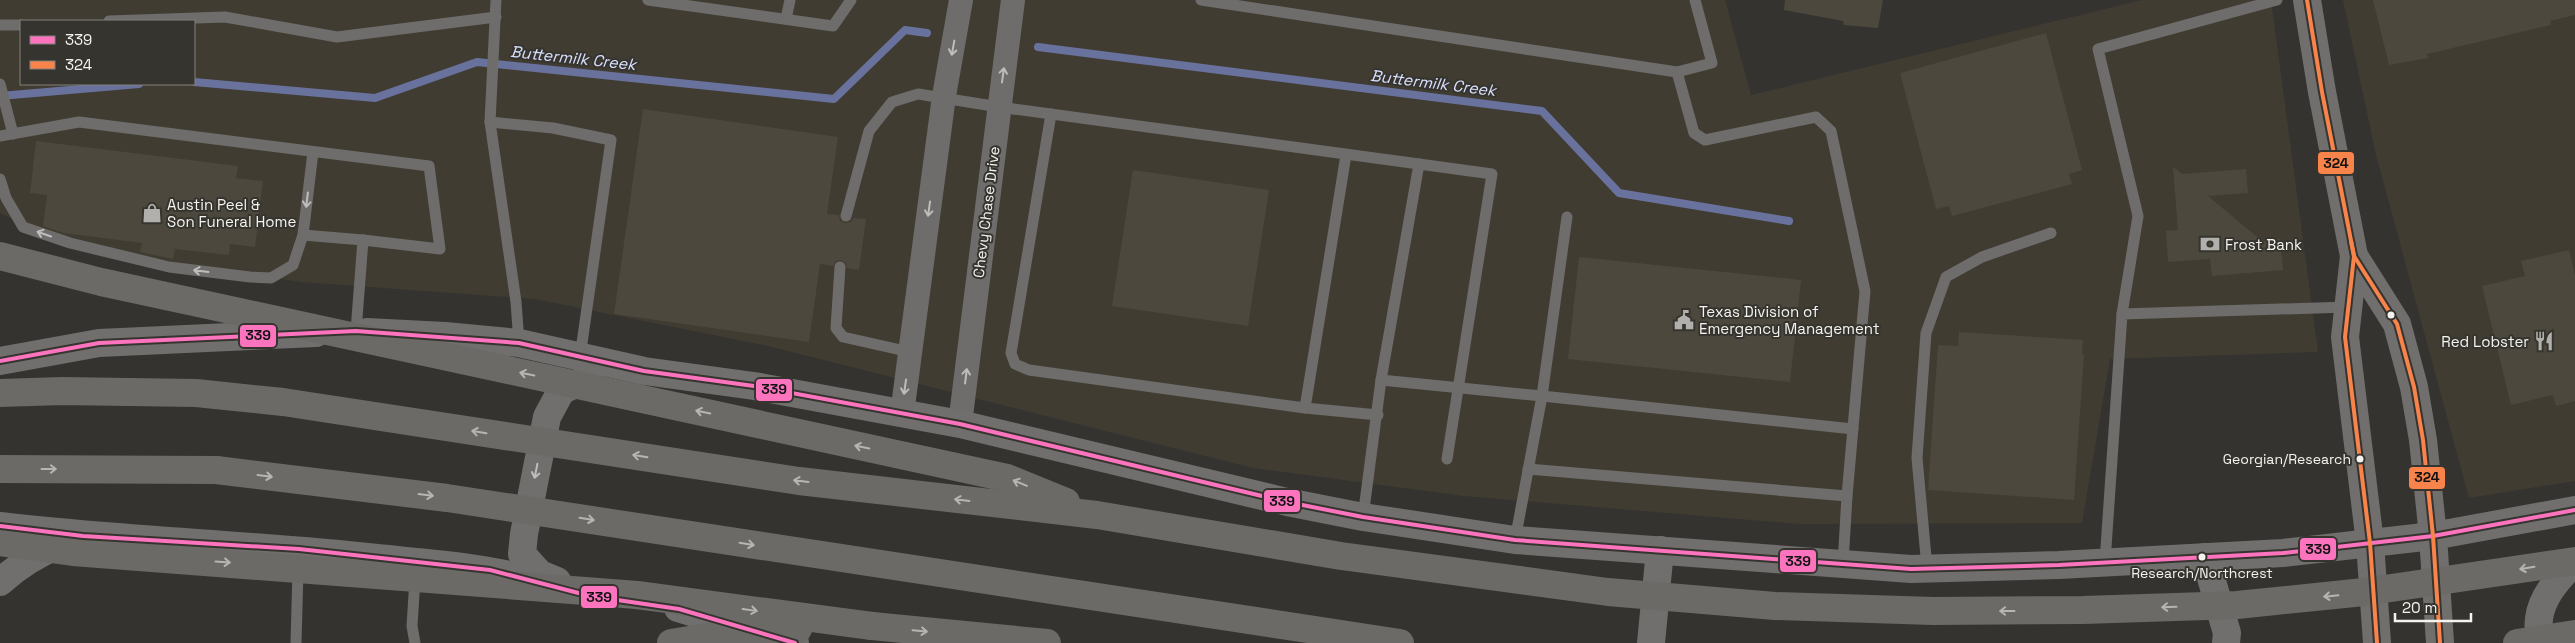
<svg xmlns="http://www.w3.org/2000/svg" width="2575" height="643" viewBox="0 0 2575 643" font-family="'Space Grotesk',sans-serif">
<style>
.built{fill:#403c32;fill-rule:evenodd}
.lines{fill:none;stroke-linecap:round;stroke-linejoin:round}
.stream{stroke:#69729d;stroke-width:8}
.building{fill:#4d483d}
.lane{stroke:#6e6d6c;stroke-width:11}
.street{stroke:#6e6d6c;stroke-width:24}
.secondary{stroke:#706f6e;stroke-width:28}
.highway{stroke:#6b6a67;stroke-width:28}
.highway-bridge{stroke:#6b6a67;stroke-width:28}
.bus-1-casing{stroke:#36342e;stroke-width:8}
.bus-2-casing{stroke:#36342e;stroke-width:8}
.bus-1{stroke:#fc73be;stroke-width:4}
.bus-2{stroke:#f8844c;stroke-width:4}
.oneway{stroke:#bebdbb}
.oneway2{stroke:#b6b5b2}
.oneway3{stroke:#bfbebb}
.bus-dot{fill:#f4f3ef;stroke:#36342e;stroke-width:2}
.labels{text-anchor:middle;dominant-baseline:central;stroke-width:4;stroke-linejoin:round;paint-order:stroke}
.bus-label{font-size:14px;fill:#f4f3ef;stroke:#36342e;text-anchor:end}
.poi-label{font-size:15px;fill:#f4f3ef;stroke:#36342e;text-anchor:start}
.street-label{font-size:15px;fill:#f4f3ef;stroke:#36342e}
.water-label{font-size:16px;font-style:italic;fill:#d9e0ff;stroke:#36342e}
.line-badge{stroke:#36342e;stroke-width:2}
.pale-badge-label{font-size:14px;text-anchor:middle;font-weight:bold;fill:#111}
</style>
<rect width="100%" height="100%" fill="#343330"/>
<g class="built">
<path d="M 0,0 L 1725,0 L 1751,95 L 2142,0 L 2271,0 L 2318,352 L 2110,359 L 2082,523 L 1799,524 L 1464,496 L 1253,468 L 768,346 L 535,299 L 301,282 L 152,259 L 42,232 L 0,213 ZM 21,21 L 194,21 L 194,84 L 21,84 Z"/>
<path d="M 2343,0 L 2575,0 L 2575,481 L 2469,498 L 2376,155 Z"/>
</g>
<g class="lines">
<g class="stream">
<path d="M 1038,47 L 1542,111 L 1619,193 L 1789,221"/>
<path d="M 194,82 L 375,98 L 477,62 L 834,99 L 905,30 L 927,33"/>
<path d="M 0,96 L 139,84"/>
</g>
</g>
<g class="building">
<path d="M 1785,0 L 1883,0 L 1878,28 L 1844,25 L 1843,21 L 1784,10 Z"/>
<path d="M 2373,0 L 2575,0 L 2575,15 L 2550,21 L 2551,25 L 2427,54 L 2428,58 L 2389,65 Z"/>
<path d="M 2046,33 L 2082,170 L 2069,174 L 2072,184 L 1952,216 L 1949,206 L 1936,209 L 1900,73 Z"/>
<path d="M 643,109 L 838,137 L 827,214 L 839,215 L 840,221 L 845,223 L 851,222 L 853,218 L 866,219 L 859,270 L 847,268 L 846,263 L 841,260 L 836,261 L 833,266 L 820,264 L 809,342 L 614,314 Z"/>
<path d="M 36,141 L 238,166 L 236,178 L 263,181 L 255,247 L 230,244 L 229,255 L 175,249 L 173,259 L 140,252 L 142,243 L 64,233 L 43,226 L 47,195 L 30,193 Z"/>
<path d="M 2173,167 L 2182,174 L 2246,169 L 2248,193 L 2208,196 L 2262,241 L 2280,239 L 2283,270 L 2212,276 L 2210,259 L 2168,262 L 2166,231 L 2178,230 Z"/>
<path d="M 1133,170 L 1269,190 L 1248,326 L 1112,306 Z"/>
<path d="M 2569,250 L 2575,275 L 2575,401 L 2556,406 L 2553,395 L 2511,405 L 2482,286 L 2525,276 L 2521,261 Z"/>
<path d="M 1579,257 L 1801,280 L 1790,382 L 1568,359 Z"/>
<path d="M 1959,332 L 2083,340 L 2082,355 L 2084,354 L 2074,500 L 1928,490 L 1938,345 L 1958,346 Z"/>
</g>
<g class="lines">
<g class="lane">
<path d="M 496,0 L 490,122 L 516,302 L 519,343"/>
<path d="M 648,0 L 833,26 L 851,0"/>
<path d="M 1201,0 L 1677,72 L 1712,63 L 1695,0"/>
<path d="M 786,19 L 790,0"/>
<path d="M 109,21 L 225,17 L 337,37 L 496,17"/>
<path d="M 0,25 L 21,25"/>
<path d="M 1677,72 L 1694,133 L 1705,140 L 1816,117 L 1831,131 L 1865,291 L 1847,496 L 1843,564"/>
<path d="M 0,84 L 13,134"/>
<path d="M 1051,114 L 1011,353 L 1015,364 L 1029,370 L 1305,408 L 1378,415"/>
<path d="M 490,122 L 553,128 L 611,140 L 580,357"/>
<path d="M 0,136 L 79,122 L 429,166 L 440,249 L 363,240"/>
<path d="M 1419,164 L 1492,174 L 1447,459"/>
<path d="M 0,179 L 6,198 L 23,227 L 70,243 L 169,267 L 250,277 L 271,278 L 293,265 L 303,235 L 313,152"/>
<path d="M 846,216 L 869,131 L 892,102 L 918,94 L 999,107 L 1419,164 L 1381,380 L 1363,517"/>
<path d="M 1567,217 L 1542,396 L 1853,429"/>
<path d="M 303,235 L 363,240 L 356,331"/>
<path d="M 840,267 L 836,328 L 843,337 L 910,352"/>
<path d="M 2122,314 L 2138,216 L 2098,49 L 2277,0"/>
<path d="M 1381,380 L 1542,396 L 1515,540"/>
<path d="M 1305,408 L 1346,155"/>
<path d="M 1528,469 L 1847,496"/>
<path d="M 2105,562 L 2122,314 L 2348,307"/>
<path d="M 1927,568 L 1917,458 L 1926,333 L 1946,277 L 1982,257 L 2051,233"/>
<path d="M 296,643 L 298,569"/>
<path d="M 415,643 L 412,626 L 415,579"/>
</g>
<g class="street">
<path d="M 902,414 L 944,96 L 961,0"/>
<path d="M 960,424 L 1013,0"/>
</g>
<g class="secondary">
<path d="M 2307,0 L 2322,92 L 2354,256 L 2345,337 L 2370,543 L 2377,643"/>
<path d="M 2354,256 L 2397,324 L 2414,387 L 2423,440 L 2433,536 L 2440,643"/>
<path d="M 367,332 L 445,336 L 519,343 L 644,371 L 754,386 L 960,424 L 1287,502 L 1363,517 L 1515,540 L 1911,569 L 2059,565 L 2283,553 L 2433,536 L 2575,510"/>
<path d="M 0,361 L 99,343 L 316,333"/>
<path d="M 0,526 C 125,541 251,544 377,558 C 426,563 475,566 523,578"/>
<path d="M 2205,557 L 2227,633 L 2226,643"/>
<path d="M 557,581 L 540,574 L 522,554 L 524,534 L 547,417 L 561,391 L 590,377"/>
<path d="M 0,582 C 19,565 38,553 62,544"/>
<path d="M 678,608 L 795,643"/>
<path d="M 1651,643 L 1660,550"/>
<path d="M 2545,643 L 2541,641 C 2531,609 2553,583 2575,562"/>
</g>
<g class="highway">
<path d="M 0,469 L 216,470"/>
<path d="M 872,626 L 1047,643"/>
</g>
<g class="highway-bridge">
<path d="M 0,256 L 101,282 L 1007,478 L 1066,502"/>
<path d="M 0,393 L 62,391 L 196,393 L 283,402 L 799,481 L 1097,515 L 1341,556 L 1608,592 L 1775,606 L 1933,611 L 2083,610 L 2237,605 L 2364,592 L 2575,561"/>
<path d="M 216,470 L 447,498 L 1400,643"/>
<path d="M 0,542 L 73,552 L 637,595 L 872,626"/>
<path d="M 671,643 L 737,632 L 798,629"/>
<path d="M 2517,643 L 2575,634"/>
</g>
<defs>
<g id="bus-1">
<path d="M 0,361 L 99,343 L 356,331 L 519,343 L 644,371 L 754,386 L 960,424 L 1287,502 L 1363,517 L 1515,540 L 1911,569 L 2059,565 L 2283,553 L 2433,536 L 2575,510"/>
<path d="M 0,526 L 83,536 L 299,549 L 490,570 L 590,596 L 679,609 L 795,643"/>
</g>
<g id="bus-2">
<path d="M 2307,0 L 2322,92 L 2354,256 L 2397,324 L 2414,387 L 2423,440 L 2433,536 L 2440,643"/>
<path d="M 2351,241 L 2354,256 L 2345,337 L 2370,543 L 2377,643"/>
</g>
</defs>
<use href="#bus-1" class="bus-1-casing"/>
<use href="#bus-2" class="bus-2-casing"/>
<use href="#bus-1" class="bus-1"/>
<use href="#bus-2" class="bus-2"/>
</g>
<defs><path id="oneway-shaft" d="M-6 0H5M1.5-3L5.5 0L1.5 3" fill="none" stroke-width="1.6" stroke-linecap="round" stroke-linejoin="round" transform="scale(1.25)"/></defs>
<g class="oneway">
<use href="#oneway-shaft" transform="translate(953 48) rotate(100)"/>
<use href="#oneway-shaft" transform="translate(1003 75) rotate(-82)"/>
<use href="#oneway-shaft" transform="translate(307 200) rotate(97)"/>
<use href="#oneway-shaft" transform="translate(929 209) rotate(98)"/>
<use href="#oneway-shaft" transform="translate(44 234) rotate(-161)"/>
<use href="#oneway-shaft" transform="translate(201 271) rotate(-173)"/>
<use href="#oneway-shaft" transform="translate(966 376) rotate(-83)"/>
<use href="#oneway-shaft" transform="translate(905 387) rotate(98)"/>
</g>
<g class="oneway2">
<use href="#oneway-shaft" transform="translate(527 374) rotate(-168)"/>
<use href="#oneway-shaft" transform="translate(703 412) rotate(-168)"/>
<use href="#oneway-shaft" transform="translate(479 432) rotate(-171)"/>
<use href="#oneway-shaft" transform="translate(862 447) rotate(-168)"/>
<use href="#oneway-shaft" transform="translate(640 456) rotate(-171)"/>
<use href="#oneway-shaft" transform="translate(49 469)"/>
<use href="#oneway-shaft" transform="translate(265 476) rotate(7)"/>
<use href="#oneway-shaft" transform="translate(801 481) rotate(-173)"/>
<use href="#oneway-shaft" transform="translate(1020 483) rotate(-158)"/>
<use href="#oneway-shaft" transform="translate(426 495) rotate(7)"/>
<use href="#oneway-shaft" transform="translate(962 500) rotate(-173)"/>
<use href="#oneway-shaft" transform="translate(587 519) rotate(9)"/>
<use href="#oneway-shaft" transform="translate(747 544) rotate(9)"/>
<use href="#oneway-shaft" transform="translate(223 562) rotate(4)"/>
<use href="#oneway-shaft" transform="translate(2527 568) rotate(171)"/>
<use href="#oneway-shaft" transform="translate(2331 596) rotate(174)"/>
<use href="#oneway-shaft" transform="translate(2169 607) rotate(178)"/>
<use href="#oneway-shaft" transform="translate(750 610) rotate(8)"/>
<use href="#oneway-shaft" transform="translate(2007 611) rotate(180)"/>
<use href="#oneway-shaft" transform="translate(920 631) rotate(5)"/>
</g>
<use class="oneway3" href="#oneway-shaft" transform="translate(536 471) rotate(101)"/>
<defs>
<symbol id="shop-bare" viewBox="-9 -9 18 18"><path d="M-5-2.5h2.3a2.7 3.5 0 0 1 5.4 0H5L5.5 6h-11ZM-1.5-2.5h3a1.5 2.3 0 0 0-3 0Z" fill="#b1b0ac" stroke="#36342e" stroke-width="2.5" paint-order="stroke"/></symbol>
<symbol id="bank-bare" viewBox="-9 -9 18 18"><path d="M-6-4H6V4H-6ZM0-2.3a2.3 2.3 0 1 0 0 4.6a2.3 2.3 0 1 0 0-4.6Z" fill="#b1b0ac" stroke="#36342e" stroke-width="2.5" paint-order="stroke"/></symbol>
<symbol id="civic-bare" viewBox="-9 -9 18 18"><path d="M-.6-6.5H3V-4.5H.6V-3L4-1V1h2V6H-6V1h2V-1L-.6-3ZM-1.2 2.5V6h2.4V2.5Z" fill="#b1b0ac" stroke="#36342e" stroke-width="2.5" paint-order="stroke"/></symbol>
<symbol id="restaurant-bare" viewBox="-9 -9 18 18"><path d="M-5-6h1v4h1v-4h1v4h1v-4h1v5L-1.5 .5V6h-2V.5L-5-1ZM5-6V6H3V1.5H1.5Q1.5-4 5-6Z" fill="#b1b0ac" stroke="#36342e" stroke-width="2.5" paint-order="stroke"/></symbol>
</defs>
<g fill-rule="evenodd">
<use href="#shop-bare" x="138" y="199" width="28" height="28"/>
<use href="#bank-bare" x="2196" y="230" width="28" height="28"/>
<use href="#civic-bare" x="1670" y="306" width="28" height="28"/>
<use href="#restaurant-bare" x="2530" y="327" width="28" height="28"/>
</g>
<g class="bus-dot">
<circle cx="2391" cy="315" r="4.5"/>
<circle cx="2360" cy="459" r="4.5"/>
<circle cx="2202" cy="557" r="4.5"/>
</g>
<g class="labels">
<g class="bus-label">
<text x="2351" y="459">Georgian/Research</text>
<text x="2202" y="573" text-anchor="middle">Research/Northcrest</text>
</g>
<g class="poi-label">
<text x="167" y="204">Austin Peel &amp;<tspan x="167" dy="17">Son Funeral Home</tspan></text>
<text x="2225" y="244">Frost Bank</text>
<text x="1699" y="311">Texas Division of<tspan x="1699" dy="17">Emergency Management</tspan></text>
<text x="2529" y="341" text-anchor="end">Red Lobster</text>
</g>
<g class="street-label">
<text transform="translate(986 212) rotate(-83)">Chevy Chase Drive</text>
</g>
<g class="water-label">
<text transform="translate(573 58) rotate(6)">Buttermilk Creek</text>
<text transform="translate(1433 83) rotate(7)">Buttermilk Creek</text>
</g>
</g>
<g class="line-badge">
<rect x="2317" y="151" width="38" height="24" rx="5" fill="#f8844c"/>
<rect x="239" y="324" width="38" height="24" rx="5" fill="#fc73be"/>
<rect x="755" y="378" width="38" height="24" rx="5" fill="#fc73be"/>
<rect x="2408" y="466" width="38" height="24" rx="5" fill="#f8844c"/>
<rect x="1263" y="489" width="38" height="24" rx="5" fill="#fc73be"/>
<rect x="2299" y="537" width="38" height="24" rx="5" fill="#fc73be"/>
<rect x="1779" y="549" width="38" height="24" rx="5" fill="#fc73be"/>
<rect x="580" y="585" width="38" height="24" rx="5" fill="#fc73be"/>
</g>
<g class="pale-badge-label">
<text x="2336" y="168">324</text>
<text x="258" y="340">339</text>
<text x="774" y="394">339</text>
<text x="2427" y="482">324</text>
<text x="1282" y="506">339</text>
<text x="2318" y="554">339</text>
<text x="1798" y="566">339</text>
<text x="599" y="602">339</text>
</g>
<rect x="20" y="20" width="175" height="65" fill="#36342e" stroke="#82807b"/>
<rect x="30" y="36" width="25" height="8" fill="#fc73be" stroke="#82807b"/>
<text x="65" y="45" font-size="15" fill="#f4f3ef">339</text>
<rect x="30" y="61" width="25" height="8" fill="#f8844c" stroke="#82807b"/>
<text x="65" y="70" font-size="15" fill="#f4f3ef">324</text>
<path d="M2395 613v8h76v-8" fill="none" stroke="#f4f3ef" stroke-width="2.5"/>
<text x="2402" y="613" font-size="15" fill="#f4f3ef" stroke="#36342e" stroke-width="4" paint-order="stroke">20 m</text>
</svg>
